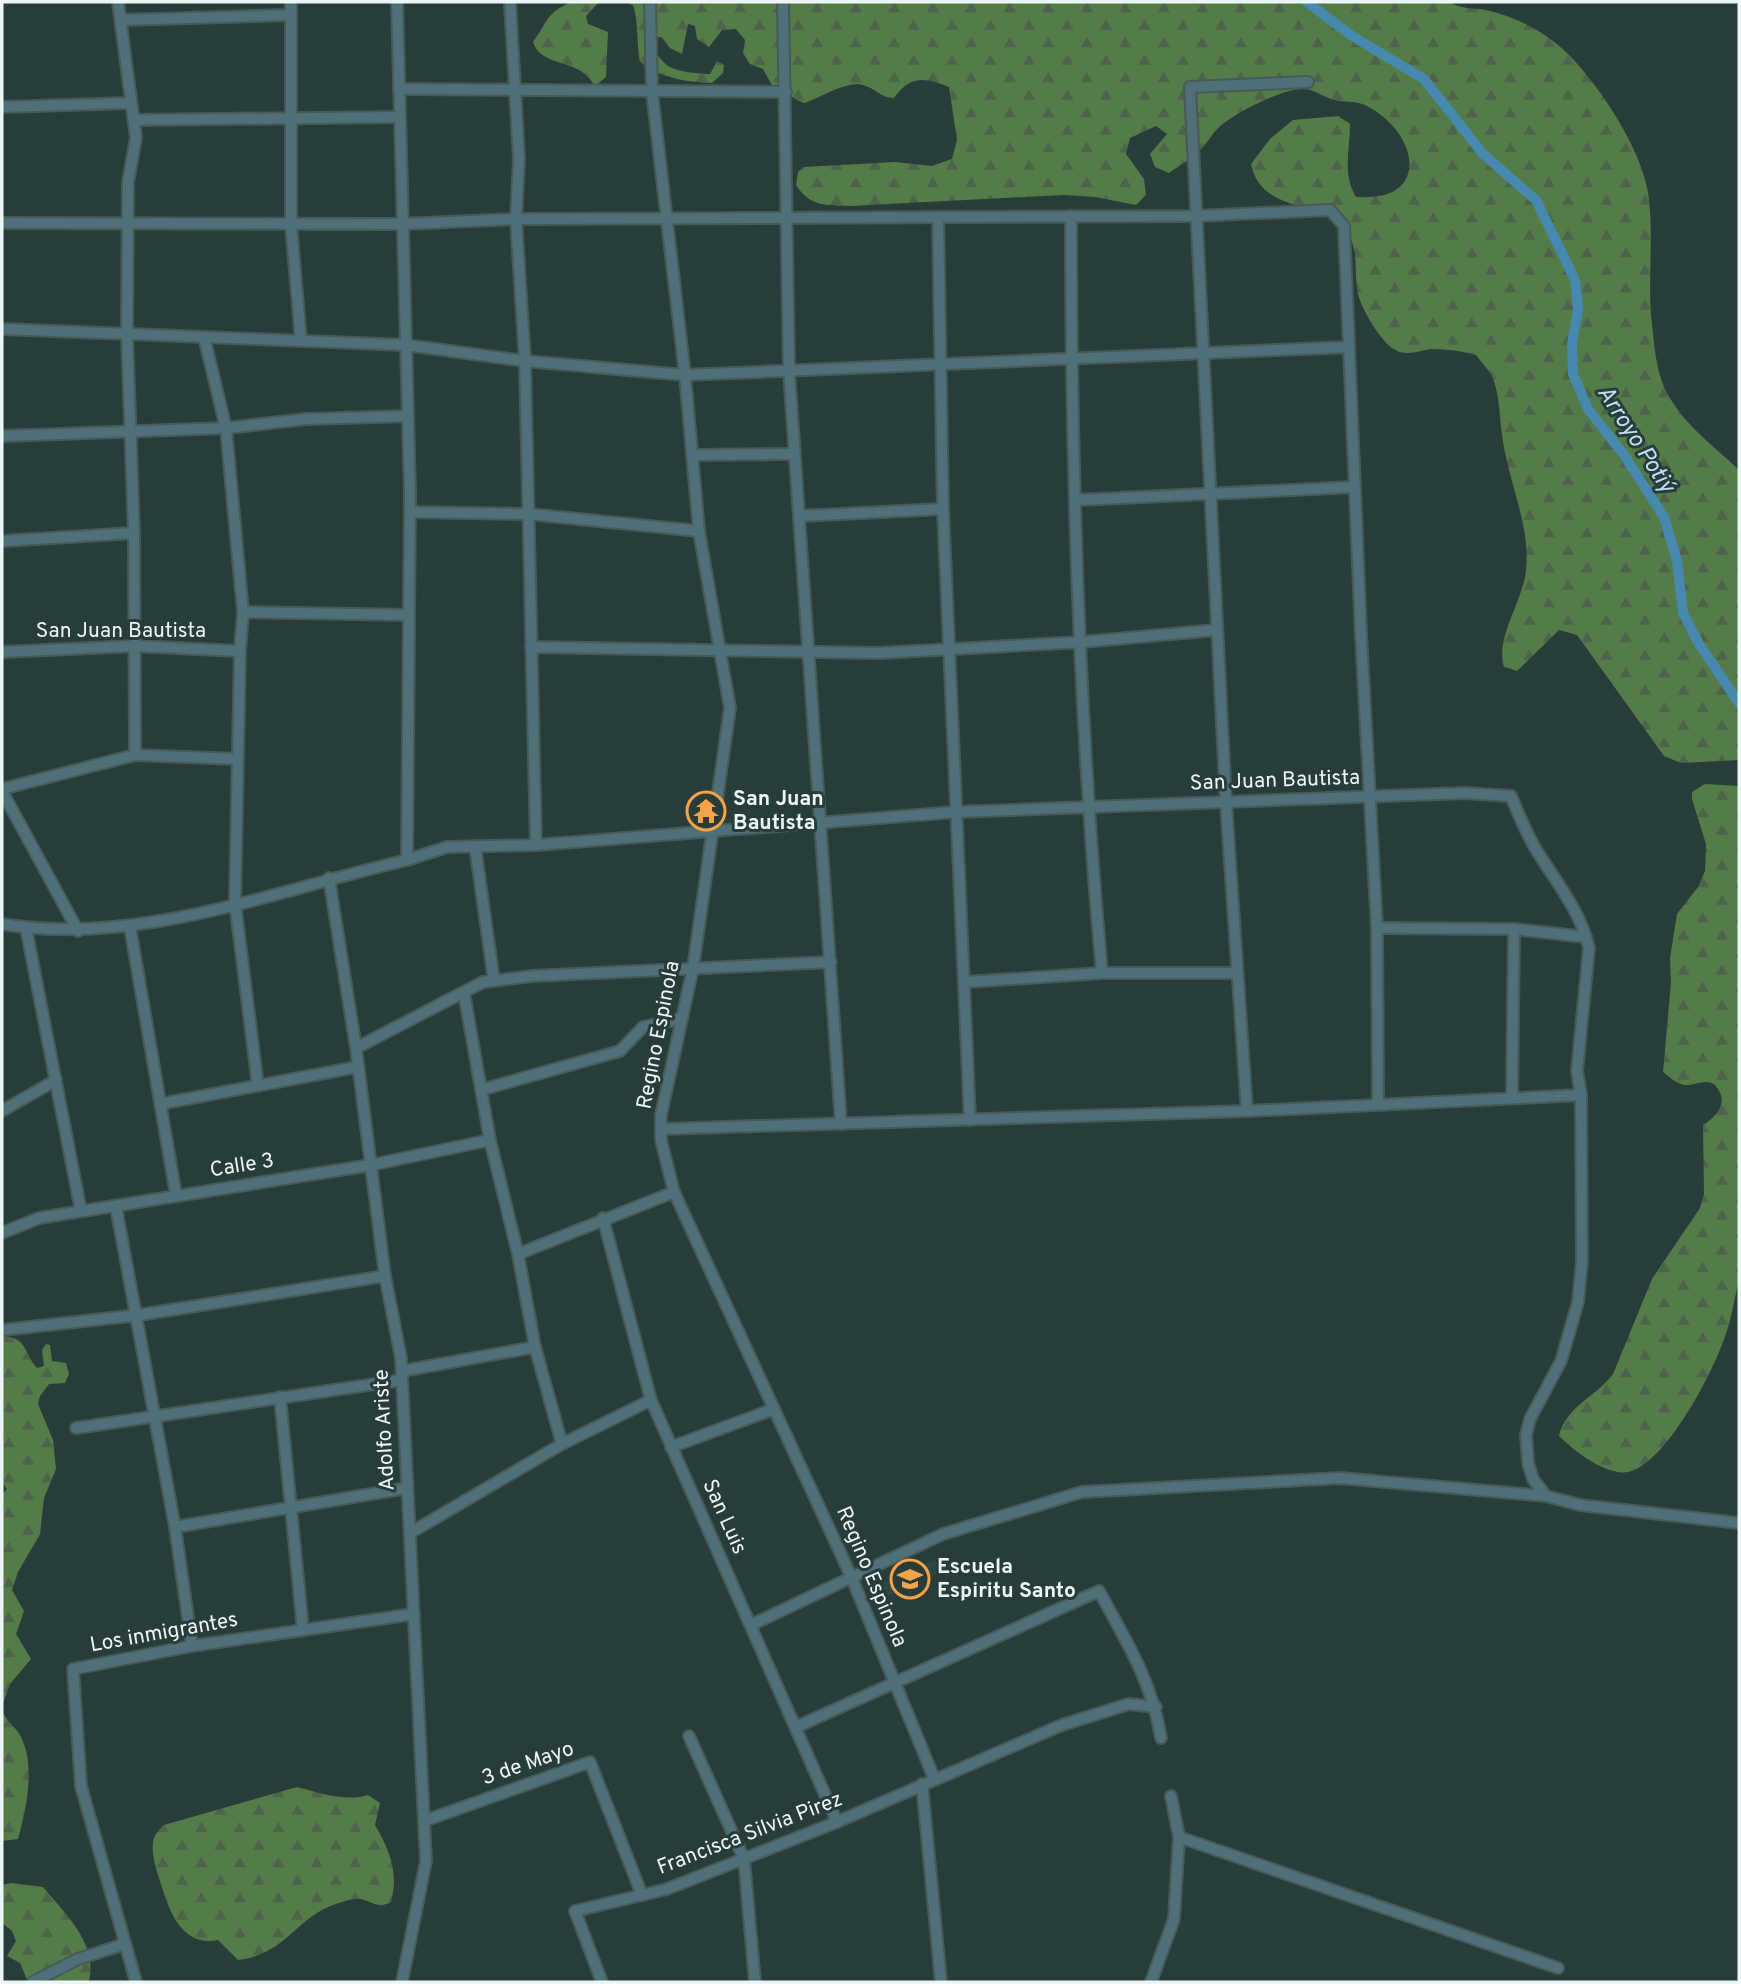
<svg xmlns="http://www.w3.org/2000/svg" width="1741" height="1984" viewBox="0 0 1741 1984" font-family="Overpass,sans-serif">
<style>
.built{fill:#2b4845}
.forest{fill:url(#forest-firs)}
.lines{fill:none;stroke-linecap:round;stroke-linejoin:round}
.canal{stroke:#4788ae;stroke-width:10}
.minor-casing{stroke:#475a58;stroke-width:14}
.minor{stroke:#4f7078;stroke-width:10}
.labels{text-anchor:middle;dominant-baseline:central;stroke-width:6;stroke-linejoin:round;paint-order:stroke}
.street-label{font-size:21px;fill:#ebf7f5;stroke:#283c3a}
.poi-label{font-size:21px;font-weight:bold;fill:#ebf7f5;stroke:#283c3a;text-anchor:start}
.water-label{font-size:23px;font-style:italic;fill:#bfe2f8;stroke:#283c3a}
</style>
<defs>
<pattern id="forest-firs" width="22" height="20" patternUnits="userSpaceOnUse" patternTransform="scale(1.75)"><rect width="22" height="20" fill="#547c49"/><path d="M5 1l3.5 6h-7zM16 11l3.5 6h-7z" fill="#4d634a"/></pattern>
</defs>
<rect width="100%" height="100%" fill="#283c3a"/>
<path class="built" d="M 941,1557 L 947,1570 L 880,1600 L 874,1587 Z"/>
<g class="forest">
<path d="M 571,2 L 599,2 L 586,16 L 588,24 L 608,32 L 606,77 L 595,86 C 591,80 585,73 579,70 C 564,61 539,62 533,42 C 549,20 545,14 571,2 Z"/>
<path d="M 624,2 L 1450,2 C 1459,9 1474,8 1486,10 C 1517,17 1546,32 1569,55 C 1601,88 1640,147 1648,192 C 1654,232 1648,274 1651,315 C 1654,340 1655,370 1667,393 C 1685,426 1713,445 1739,470 L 1739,760 L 1681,763 L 1664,756 L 1577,635 L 1559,630 L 1517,671 L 1504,667 C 1495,637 1523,602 1526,570 C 1531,525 1507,479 1502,434 C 1499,414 1500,395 1492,376 C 1488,369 1481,362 1476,355 C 1462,351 1447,349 1433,349 C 1418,350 1406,358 1392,348 C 1379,338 1362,310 1358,294 C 1353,271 1361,246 1343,228 C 1314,199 1261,212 1251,164 L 1270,139 L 1293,120 L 1338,116 L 1350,124 C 1350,150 1342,174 1356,197 C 1432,203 1419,133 1367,106 C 1357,100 1342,103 1331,99 C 1312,92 1310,85 1286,92 C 1265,98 1242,111 1224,123 C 1215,129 1210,139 1203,147 C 1194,157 1180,165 1169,173 L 1155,167 L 1150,154 L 1167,134 L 1156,126 L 1130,138 L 1126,154 L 1144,179 L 1146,195 L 1136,205 L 1095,197 L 1064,195 L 850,206 C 826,205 810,207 796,185 L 798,172 L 804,167 L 895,162 L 932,166 L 952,159 L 957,140 L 949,87 C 925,77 910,75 894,98 C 881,98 875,88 863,85 C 847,81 821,97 805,103 C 793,101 787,90 773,87 L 763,69 L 750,64 L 743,53 L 745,40 L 736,29 L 722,30 L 709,47 L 697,39 L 695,26 L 688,24 L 682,54 L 670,48 L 661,37 L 654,38 L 652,52 C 661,56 663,64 670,67 C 680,72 699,74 710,74 L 717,61 L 724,65 L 723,73 L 712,83 C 686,82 661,78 640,62 C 636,44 639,22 633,5 Z"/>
<path d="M 1705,784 L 1739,786 L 1739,1280 C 1734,1300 1731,1323 1723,1342 C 1712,1373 1658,1481 1618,1472 C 1596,1468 1575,1451 1559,1436 C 1566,1406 1596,1397 1613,1374 L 1652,1279 L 1700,1208 L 1704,1194 L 1703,1125 C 1719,1115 1729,1101 1715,1085 C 1708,1078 1694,1085 1687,1085 C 1678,1085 1669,1077 1663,1072 L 1671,982 L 1670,958 L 1677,914 L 1698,887 L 1705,871 L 1706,844 L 1692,799 L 1692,792 Z"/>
<path d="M 2,1336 C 28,1337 24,1354 37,1368 L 44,1366 L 42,1350 L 46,1344 L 50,1345 L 52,1361 L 66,1363 L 69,1374 L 65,1383 L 49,1384 L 40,1396 L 38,1404 L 53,1440 L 56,1469 L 44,1498 L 40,1534 L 18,1572 L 12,1590 L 24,1611 L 16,1634 L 31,1659 L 10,1684 L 2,1706 L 2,1494 L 7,1489 L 2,1482 Z"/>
<path d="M 2,1711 C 7,1722 16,1727 21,1737 C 36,1767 26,1809 18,1839 L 2,1841 Z"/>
<path d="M 297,1787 C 320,1793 345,1802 368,1795 L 380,1803 L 375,1825 C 390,1851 399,1873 391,1902 C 375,1911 369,1897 354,1899 C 348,1900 339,1903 333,1905 C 295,1919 286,1954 238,1960 L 218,1940 C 181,1948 168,1908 160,1881 C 156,1868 150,1852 154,1838 C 156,1833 161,1828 164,1825 Z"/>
<path d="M 11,1883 L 43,1887 C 66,1915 98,1943 89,1982 L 28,1982 L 20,1963 L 7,1956 L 16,1941 L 12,1931 L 2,1923 L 2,1885 Z"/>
</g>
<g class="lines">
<path class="canal" d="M 1307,2 L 1352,36 L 1424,79 L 1483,154 L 1536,200 L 1575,280 L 1578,309 L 1572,344 L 1573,374 L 1588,409 L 1624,455 L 1664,517 L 1677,561 L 1683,613 L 1699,644 L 1739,703"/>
<defs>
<g id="minor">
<path d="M 118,2 L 136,138 L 128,182 L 127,334 L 134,533 L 135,755"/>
<path d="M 291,2 L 291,224 L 301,341"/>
<path d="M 397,2 L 410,493 L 407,860"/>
<path d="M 510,2 L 519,159 L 516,219 L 525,361 L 536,845"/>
<path d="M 650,2 L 652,92 L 685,375 L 699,531 L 730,708 L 693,968 L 661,1115 L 661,1140 L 674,1192 L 851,1576 L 934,1778"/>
<path d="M 783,2 L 789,371 L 841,1124"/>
<path d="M 121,20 L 291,15"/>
<path d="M 399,89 L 786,92"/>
<path d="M 2,107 L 131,103"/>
<path d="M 134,120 L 400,117"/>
<path d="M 1071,216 C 1071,468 1079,722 1102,973"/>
<path d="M 938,217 L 943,509 L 970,1120"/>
<path d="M 2,223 L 403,224 L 516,219 L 1196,216 L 1330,210 L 1344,226 L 1361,635 L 1377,928 L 1378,1103"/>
<path d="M 2,329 L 406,345 L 525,361 L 685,375 L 1349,347"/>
<path d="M 204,337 L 226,428 L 243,612 L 240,651 L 235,903 L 258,1086"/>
<path d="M 2,436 L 226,428 L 306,419 L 408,416"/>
<path d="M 692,455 L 794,454"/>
<path d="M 1077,500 L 1355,487"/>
<path d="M 410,512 L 528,514 L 699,531"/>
<path d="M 799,516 L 943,509"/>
<path d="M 2,541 L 134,533"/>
<path d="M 243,612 L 409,615"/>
<path d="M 531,647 L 879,653 L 1082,642 L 1216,630"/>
<path d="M 2,652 L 134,646 L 240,651"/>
<path d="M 2,789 L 135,755 L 238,759"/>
<path d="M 2,791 L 78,931"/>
<path d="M 475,846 L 494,981"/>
<path d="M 329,878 L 356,1048 L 385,1276 L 401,1358 L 426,1861 L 402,1982"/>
<path d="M 2,924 C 136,947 277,890 407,860 L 447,847 L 536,845 L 956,812 L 1465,793 L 1511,796 C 1518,813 1525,830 1534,846 C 1554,880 1580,909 1589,948 L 1577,1071 L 1581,1095 L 1582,1261 L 1578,1302 L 1561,1361 L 1530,1419 L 1526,1435 L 1528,1463 L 1533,1479 L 1546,1496 L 1580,1505 L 1739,1523"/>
<path d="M 130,927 L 176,1195"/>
<path d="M 26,928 L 81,1211"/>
<path d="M 1377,928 L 1514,929 L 1586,937"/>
<path d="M 966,982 L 1102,973 L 1236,973"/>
<path d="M 464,993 L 490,1140 L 518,1254 L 535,1347 L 562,1444"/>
<path d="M 356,1048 L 483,982 L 532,976 L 831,962"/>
<path d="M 484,1089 L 620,1051 L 643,1027 L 679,1019"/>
<path d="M 1512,1098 L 1514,929"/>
<path d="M 160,1104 L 357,1067"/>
<path d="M 2,1111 L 56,1080"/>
<path d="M 1247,1111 L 1226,803 L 1190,87 L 1308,82"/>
<path d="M 661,1129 L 1247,1111 L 1581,1095"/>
<path d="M 116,1207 L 175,1527 L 407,1488"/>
<path d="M 603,1218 L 651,1400 L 837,1822"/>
<path d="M 2,1233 L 39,1218 L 371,1165 L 490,1140"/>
<path d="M 518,1254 L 674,1192"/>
<path d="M 2,1330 L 139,1315 L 385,1276"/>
<path d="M 402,1371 L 535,1347"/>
<path d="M 280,1397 L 303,1630"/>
<path d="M 76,1428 L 402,1380"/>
<path d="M 671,1447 L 774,1409"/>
<path d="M 175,1527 L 192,1646"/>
<path d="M 410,1533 L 562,1444 L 651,1400"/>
<path d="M 751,1625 L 943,1534 L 1082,1492 L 1340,1478 L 1546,1496"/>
<path d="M 796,1727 L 1099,1591 C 1126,1641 1152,1681 1161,1738"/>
<path d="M 689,1736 L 744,1859 L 755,1982"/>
<path d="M 922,1784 L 941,1982"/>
<path d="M 424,1821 L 590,1762 L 642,1895"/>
<path d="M 1179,1837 L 1558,1968"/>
<path d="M 33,1982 L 78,1959 L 125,1944"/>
<path d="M 136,1982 L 81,1786 L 73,1669 L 192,1646 L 414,1614"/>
<path d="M 602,1982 L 575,1911 L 667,1889 L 837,1822 L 1062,1725 L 1129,1704 L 1156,1707"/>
<path d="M 1151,1982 L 1174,1919 L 1179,1837 L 1171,1796"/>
</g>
</defs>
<use href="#minor" class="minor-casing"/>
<use href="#minor" class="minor"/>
</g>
<defs>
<symbol id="temple-ring" viewBox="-11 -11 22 22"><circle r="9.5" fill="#283c3a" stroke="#f5a346" stroke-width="1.5"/><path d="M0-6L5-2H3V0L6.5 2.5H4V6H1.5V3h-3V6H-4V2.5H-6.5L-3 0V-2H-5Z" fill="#f5a346"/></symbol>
<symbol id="school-ring" viewBox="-11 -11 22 22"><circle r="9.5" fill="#283c3a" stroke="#f5a346" stroke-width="1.5"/><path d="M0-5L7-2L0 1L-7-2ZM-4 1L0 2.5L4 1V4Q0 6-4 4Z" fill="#f5a346"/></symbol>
</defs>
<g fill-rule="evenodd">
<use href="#temple-ring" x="684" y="789" width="44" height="44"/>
<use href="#school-ring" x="888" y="1557" width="44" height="44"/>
</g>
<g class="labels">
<g class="street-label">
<text x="121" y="631">San Juan Bautista</text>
<text transform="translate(1275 781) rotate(-2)">San Juan Bautista</text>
<text transform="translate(659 1035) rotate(-79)">Regino Espinola</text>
<text transform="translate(242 1166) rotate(-9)">Calle 3</text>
<text transform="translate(385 1430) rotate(-93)">Adolfo Ariste</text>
<text transform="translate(724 1517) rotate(66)">San Luis</text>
<text transform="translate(871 1577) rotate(67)">Regino Espinola</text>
<text transform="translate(164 1633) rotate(-10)">Los inmigrantes</text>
<text transform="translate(528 1764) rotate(-19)">3 de Mayo</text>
<text transform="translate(750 1834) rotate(-21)">Francisca Silvia Pirez</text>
</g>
<g class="poi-label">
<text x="733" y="799">San Juan<tspan x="733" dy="24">Bautista</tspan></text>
<text x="937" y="1567">Escuela<tspan x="937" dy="24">Espiritu Santo</tspan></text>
</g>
<g class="water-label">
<text transform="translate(1635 440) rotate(57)">Arroyo Poti´y</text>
</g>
</g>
<rect width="1741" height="1984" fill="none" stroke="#ebf7f5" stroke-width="7"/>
</svg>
